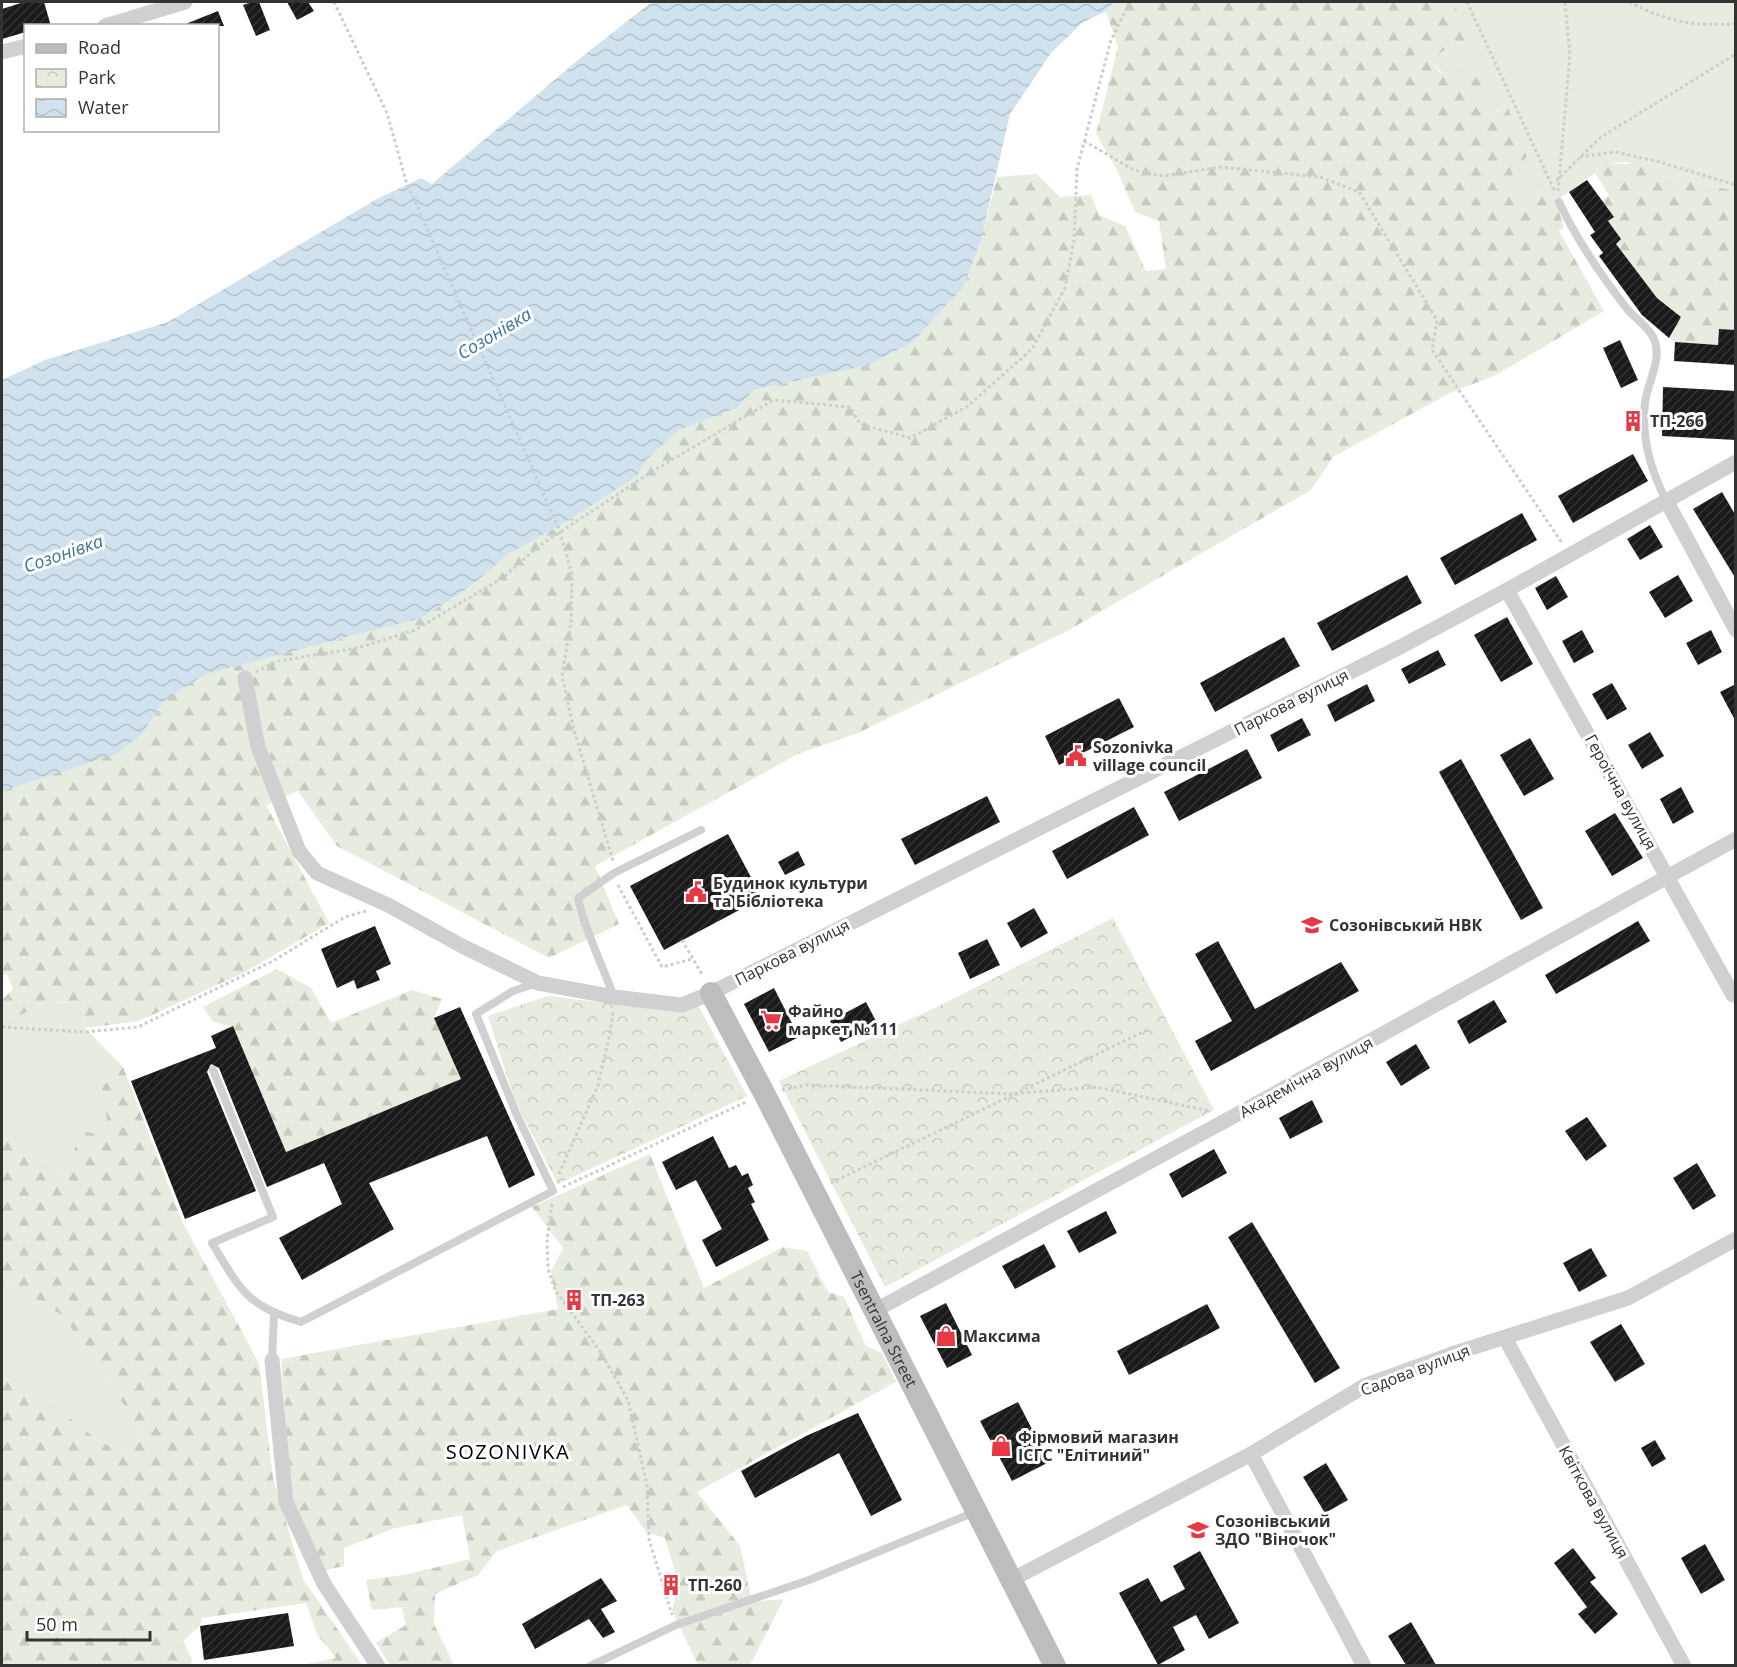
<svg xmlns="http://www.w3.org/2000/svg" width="1737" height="1667" viewBox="0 0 1737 1667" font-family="'Open Sans',sans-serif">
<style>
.grass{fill:#e6ecdf}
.forest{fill:url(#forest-firs)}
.park{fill:url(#park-crowns)}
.water{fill:url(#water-waves)}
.building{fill:url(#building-hatch)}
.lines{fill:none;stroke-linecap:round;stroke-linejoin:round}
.path{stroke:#cdcdcd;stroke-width:3;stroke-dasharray:3 3;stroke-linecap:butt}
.lane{stroke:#d0d0d0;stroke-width:8}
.street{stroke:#d0d0d0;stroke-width:15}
.secondary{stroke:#bdbdbd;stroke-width:22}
.labels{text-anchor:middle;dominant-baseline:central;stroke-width:6;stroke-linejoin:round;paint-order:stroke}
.poi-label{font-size:16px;font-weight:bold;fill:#333;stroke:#fff;text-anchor:start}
.street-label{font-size:16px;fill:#333;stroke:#fff}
.water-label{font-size:18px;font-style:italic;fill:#3f7597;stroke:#fff}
.quarter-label{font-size:20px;letter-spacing:1.5px;fill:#000;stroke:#fff}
</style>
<defs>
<pattern id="forest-firs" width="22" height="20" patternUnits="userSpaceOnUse" patternTransform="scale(1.5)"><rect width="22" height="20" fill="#e6ecdf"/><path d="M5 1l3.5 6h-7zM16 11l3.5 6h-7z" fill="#c6cbc0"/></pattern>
<pattern id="park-crowns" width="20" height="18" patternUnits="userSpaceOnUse" patternTransform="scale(1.5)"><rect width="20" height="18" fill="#e6ecdf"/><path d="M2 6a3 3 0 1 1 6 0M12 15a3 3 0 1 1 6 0" fill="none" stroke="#c6cbc0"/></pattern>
<pattern id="water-waves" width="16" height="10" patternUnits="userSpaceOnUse" patternTransform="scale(1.5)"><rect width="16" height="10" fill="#cfe2ee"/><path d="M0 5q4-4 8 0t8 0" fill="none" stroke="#b2c2cd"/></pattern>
<pattern id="building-hatch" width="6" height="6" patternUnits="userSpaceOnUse" patternTransform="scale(1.5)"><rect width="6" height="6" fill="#1a1a1a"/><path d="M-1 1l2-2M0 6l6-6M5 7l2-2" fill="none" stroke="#333"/></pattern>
</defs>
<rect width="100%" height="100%" fill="#fff"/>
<g class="grass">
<path d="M 1453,2 L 1735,2 L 1735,191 L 1662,176 L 1649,162 L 1603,163 L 1595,173 L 1556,201 L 1542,191 L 1519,194 L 1511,170 L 1506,106 L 1485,116 C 1470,93 1446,81 1430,59 L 1454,43 L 1473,45 Z"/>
<path d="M 83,1002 L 85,1028 L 123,1067 L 101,1088 L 112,1139 L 66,1174 L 2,1138 L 2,1020 L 21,1015 L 43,1003 Z"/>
<path d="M 2,1278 L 63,1316 L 144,1434 L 126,1453 L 99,1441 L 52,1404 L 2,1376 Z"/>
</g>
<g class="forest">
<path d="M 1114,2 L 1453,2 L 1474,46 L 1454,43 L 1431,60 L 1440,73 L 1477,69 L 1488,86 L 1477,104 L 1485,116 L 1507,106 L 1527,157 L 1511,170 L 1519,193 L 1542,191 L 1556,201 L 1564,228 L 1559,231 L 1604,311 L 1496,375 L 1450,393 L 1333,457 L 1311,490 L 1069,630 L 858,733 L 798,754 L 595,866 L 619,924 L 549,958 L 337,846 L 298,791 L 266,805 L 329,923 L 245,972 L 139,1021 L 85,1028 L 83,1002 L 43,1003 L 21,1015 L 2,1020 L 2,1000 L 13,989 L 7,974 L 2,975 L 2,791 L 142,734 L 164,701 L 206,674 L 421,618 L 462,593 L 509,554 L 574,517 L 637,476 L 646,460 L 679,430 L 737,408 L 754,390 L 869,365 L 913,342 L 964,286 L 981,240 L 997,177 L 1036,174 L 1060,197 L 1091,195 L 1099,215 L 1125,226 L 1146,271 L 1166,269 L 1159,221 L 1135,212 L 1117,170 L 1096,134 L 1118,47 L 1106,11 Z"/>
<path d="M 1636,159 L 1649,162 L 1662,176 L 1735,191 L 1735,330 L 1719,329 L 1718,345 L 1675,342 L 1669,338 L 1681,317 L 1657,298 L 1616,244 L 1621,239 L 1608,221 L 1614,217 L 1602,201 L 1609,195 L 1595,173 L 1603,163 L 1628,164 Z"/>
<path d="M 277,969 L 311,988 L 331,1023 L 412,990 L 442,999 L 434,1018 L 461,1079 L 286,1152 L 233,1027 L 213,1022 L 203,1007 Z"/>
<path d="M 123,1067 L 183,1223 L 259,1363 L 273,1478 L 303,1579 L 362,1665 L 301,1665 L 336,1658 L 317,1634 L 306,1603 L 202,1618 L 200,1626 L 183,1641 L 192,1659 L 191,1665 L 2,1665 L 2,1376 L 52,1404 L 99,1441 L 126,1453 L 144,1434 L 63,1316 L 2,1278 L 2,1138 L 66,1174 L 81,1130 L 111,1139 L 101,1088 Z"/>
<path d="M 650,1154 L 704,1288 L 783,1247 L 807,1251 L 828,1292 L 844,1297 L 866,1346 L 882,1353 L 896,1382 L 697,1492 L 740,1546 L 752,1602 L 784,1599 L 750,1665 L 698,1665 L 672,1610 L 679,1584 L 665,1538 L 646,1532 L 627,1505 L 497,1551 L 478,1575 L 435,1594 L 434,1624 L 454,1665 L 391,1666 L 376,1643 L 406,1625 L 402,1607 L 372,1610 L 366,1580 L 404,1575 L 470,1559 L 462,1515 L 395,1528 L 344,1548 L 344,1566 L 326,1570 L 291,1499 L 281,1359 L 558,1309 L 551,1271 L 563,1248 L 532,1207 Z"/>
</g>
<g class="park">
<path d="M 1113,918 L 1214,1110 L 885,1287 L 779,1081 L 945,1003 Z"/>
<path d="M 548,996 L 680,1012 L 698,1005 L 747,1096 L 558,1184 L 515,1101 L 488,1016 Z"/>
</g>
<path class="water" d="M 657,2 L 1114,2 L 1106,11 L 1082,23 L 1051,53 L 1010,114 L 981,240 L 964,286 L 913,342 L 869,365 L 754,390 L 737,408 L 679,430 L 646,460 L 637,476 L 574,517 L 509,554 L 462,593 L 421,618 L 206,674 L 164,701 L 142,734 L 117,754 L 2,791 L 2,380 L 45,360 L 168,322 L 377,199 L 421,178 L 432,184 L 578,60 L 649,4 Z"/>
<g class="building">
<path d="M 24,2 L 44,2 L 51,26 L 26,26 L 26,32 L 2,39 L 2,9 Z"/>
<path d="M 252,2 L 259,2 L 270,30 L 256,36 L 243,5 Z"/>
<path d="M 287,2 L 308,2 L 314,11 L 297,20 Z"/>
<path d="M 218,11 L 224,26 L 183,26 L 183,25 Z"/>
<path d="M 1587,180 L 1614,217 L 1608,221 L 1621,239 L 1616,244 L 1657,298 L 1681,317 L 1669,338 L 1642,315 L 1599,256 L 1603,253 L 1590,235 L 1595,232 L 1569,192 Z"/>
<path d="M 1719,329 L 1736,330 L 1736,365 L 1674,361 L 1675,342 L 1718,345 Z"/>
<path d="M 1620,340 L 1638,380 L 1621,388 L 1603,348 Z"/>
<path d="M 1663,387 L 1736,391 L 1736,440 L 1662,436 Z"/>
<path d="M 1633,454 L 1648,481 L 1573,523 L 1558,496 Z"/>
<path d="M 1722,492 L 1736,516 L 1736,579 L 1693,509 Z"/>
<path d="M 1522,513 L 1537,540 L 1455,585 L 1440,558 Z"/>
<path d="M 1650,525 L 1663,547 L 1640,560 L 1627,539 Z"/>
<path d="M 1407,575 L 1422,603 L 1332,651 L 1317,623 Z"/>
<path d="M 1678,575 L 1693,601 L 1665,618 L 1649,592 Z"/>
<path d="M 1556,576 L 1568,597 L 1547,610 L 1535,588 Z"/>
<path d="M 1507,617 L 1533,664 L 1501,682 L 1474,635 Z"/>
<path d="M 1582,630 L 1594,652 L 1574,663 L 1562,641 Z"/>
<path d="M 1711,630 L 1722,652 L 1698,665 L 1686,643 Z"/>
<path d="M 1284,637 L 1300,666 L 1215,712 L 1200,683 Z"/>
<path d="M 1438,650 L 1446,665 L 1409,684 L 1401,669 Z"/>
<path d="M 1612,683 L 1627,709 L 1607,720 L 1592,694 Z"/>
<path d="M 1367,684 L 1375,701 L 1335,722 L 1327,705 Z"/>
<path d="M 1736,684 L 1736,722 L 1720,692 Z"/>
<path d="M 1119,698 L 1134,727 L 1059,765 L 1045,736 Z"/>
<path d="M 1302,718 L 1311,735 L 1278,752 L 1270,735 Z"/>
<path d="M 1650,732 L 1664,756 L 1642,769 L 1628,745 Z"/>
<path d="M 1530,738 L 1554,779 L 1524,796 L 1500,755 Z"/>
<path d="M 1247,749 L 1262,778 L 1179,821 L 1164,792 Z"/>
<path d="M 1461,759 L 1543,908 L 1521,920 L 1439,772 Z"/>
<path d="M 1681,787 L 1694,812 L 1673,824 L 1660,799 Z"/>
<path d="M 987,796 L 1000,822 L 915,865 L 901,839 Z"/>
<path d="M 1134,807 L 1149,835 L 1067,879 L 1052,851 Z"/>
<path d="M 1615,813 L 1643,858 L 1612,876 L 1585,831 Z"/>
<path d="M 728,834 L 762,898 L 664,950 L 630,886 Z"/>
<path d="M 798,851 L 805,865 L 785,875 L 778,862 Z"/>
<path d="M 1034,908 L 1048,933 L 1021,948 L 1007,923 Z"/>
<path d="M 1638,921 L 1650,941 L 1556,994 L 1545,975 Z"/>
<path d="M 375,926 L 391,964 L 376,971 L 380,980 L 357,989 L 354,980 L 337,988 L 321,949 Z"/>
<path d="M 987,939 L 1000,965 L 970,979 L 958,953 Z"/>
<path d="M 1218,941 L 1255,1009 L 1341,962 L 1359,991 L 1211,1071 L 1195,1041 L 1232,1021 L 1195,954 Z"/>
<path d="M 774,988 L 799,1037 L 769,1052 L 744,1004 Z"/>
<path d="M 1494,1000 L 1507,1022 L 1469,1044 L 1457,1021 Z"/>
<path d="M 866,1002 L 877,1023 L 841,1042 L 830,1021 Z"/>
<path d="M 460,1007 L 535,1175 L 509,1188 L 487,1136 L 369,1183 L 394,1229 L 302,1280 L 279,1238 L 342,1204 L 324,1163 L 267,1187 L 219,1068 L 211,1064 L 207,1072 L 256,1191 L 185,1219 L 131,1081 L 216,1048 L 211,1036 L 233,1026 L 286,1152 L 461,1079 L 434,1018 Z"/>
<path d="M 1416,1044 L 1430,1068 L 1401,1086 L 1386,1062 Z"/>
<path d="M 1312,1100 L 1323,1122 L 1290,1139 L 1279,1118 Z"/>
<path d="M 1587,1117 L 1607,1146 L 1586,1161 L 1565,1131 Z"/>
<path d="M 713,1136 L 729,1168 L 736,1165 L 742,1176 L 748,1173 L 753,1185 L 748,1188 L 755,1202 L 751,1204 L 769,1240 L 716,1267 L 702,1240 L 722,1229 L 696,1180 L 676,1190 L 662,1162 Z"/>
<path d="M 1214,1149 L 1227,1173 L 1182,1198 L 1169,1174 Z"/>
<path d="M 1697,1163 L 1716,1196 L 1693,1210 L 1673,1178 Z"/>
<path d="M 1106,1211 L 1117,1233 L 1079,1253 L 1067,1231 Z"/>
<path d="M 1252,1222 L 1340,1368 L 1315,1383 L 1228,1237 Z"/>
<path d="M 1044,1244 L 1056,1267 L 1015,1289 L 1002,1266 Z"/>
<path d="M 1591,1248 L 1607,1276 L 1579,1292 L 1563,1263 Z"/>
<path d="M 946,1303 L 972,1355 L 947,1368 L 920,1316 Z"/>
<path d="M 1207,1304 L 1220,1328 L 1129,1375 L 1117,1351 Z"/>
<path d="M 1621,1324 L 1645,1364 L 1615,1382 L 1590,1342 Z"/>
<path d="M 1018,1402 L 1049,1462 L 1012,1481 L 980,1421 Z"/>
<path d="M 858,1413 L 902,1500 L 871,1516 L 839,1453 L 755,1498 L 741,1471 L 806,1436 Z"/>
<path d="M 1655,1440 L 1666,1459 L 1652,1467 L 1641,1448 Z"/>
<path d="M 1326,1463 L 1348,1500 L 1325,1513 L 1303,1477 Z"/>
<path d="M 1705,1544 L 1725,1580 L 1701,1594 L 1681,1558 Z"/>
<path d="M 1573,1548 L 1596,1578 L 1590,1582 L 1618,1614 L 1595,1634 L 1578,1614 L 1587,1607 L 1554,1563 Z"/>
<path d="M 1200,1551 L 1239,1623 L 1209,1639 L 1196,1615 L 1173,1627 L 1185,1650 L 1158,1665 L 1119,1593 L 1148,1578 L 1161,1602 L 1185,1589 L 1173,1566 Z"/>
<path d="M 601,1578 L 617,1601 L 601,1609 L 615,1632 L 603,1638 L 589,1619 L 535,1649 L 522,1624 Z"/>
<path d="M 288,1613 L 294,1646 L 204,1660 L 200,1626 Z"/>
<path d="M 1411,1622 L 1436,1665 L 1406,1665 L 1388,1636 Z"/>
</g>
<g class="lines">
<g class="path">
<path d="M 334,2 L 387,113 L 406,181 L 559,529 L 572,574 L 571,622 L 562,676 L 574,730 L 613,861"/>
<path d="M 1467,2 L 1555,192"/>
<path d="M 1629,2 C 1670,22 1689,26 1736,24"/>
<path d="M 1084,141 L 1134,170 L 1164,176 L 1220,167 L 1320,177 L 1359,192 L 1437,320 L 1432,350 L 1562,543"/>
<path d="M 1580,157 L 1615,152 L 1656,161 L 1736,185"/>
<path d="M 1556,181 L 1601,137 L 1736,54"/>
<path d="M 1558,191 L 1570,55 L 1565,2"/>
<path d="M 256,672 L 278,661 L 358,648 L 415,630 L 504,577 L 539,546 L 653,471 L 773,400 L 850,407 L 860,424 L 910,438 L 968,406 L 1032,349 L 1065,288 L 1074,240 L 1077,169 L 1111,40 L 1130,2"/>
<path d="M 618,885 L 662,967 L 692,959"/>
<path d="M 682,940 L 703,976"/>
<path d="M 2,1027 L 85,1032 L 138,1027 L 273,961 L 345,917 L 366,911"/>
<path d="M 782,1090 L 807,1085 L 1014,1094 L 1096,1087 L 1210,1111"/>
<path d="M 559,1174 L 598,1085 L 610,1033 L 613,1010"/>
<path d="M 831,1183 L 1147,1030"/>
<path d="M 563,1187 L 748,1101"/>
<path d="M 552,1204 L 547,1239 L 548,1269 L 555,1290 L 601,1353 L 628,1400 L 647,1485 L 649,1539 L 672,1615"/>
</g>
<g class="lane">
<path d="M 1559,202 C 1577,240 1602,277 1628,310 C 1635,318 1648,327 1653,337 C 1664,358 1647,382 1645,403 C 1641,438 1650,469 1666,500"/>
<path d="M 614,997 C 602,964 585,931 578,898 L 614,873 L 701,830"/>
<path d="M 213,1070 L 273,1217 L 212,1243 C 240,1289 246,1306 301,1322 L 553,1191 L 515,1111 L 476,1014 L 513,991 L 537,983"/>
<path d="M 272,1360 L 274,1314"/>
<path d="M 590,1666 L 676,1625 L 809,1580 L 975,1512"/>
</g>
<g class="street">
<path d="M 105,26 L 185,2"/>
<path d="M 2,52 L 26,46"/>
<path d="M 1666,500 L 1736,630"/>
<path d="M 1507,590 L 1733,995"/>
<path d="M 245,678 L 258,747 L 299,851 L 317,873 L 388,905 L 462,946 L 538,983 L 614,997 L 682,1005 L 711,993 L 1402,646 L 1507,590 L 1736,462"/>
<path d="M 874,1311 L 1234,1116 L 1736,839"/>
<path d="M 1505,1338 L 1684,1666"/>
<path d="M 272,1360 L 286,1502 L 324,1584 L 378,1666"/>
<path d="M 1251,1454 L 1364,1666"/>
<path d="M 1011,1580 L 1251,1454 L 1366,1385 L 1452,1354 L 1628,1298 L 1736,1239"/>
</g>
<path class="secondary" id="s1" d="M 711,993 L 764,1093 L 1055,1666"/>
</g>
<defs>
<symbol id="building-bare" viewBox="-9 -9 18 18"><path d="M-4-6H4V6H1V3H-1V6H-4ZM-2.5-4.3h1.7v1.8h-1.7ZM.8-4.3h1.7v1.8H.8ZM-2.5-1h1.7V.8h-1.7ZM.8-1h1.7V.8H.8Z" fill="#e63946" stroke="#fff" stroke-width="2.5" paint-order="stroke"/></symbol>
<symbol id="civic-bare" viewBox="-9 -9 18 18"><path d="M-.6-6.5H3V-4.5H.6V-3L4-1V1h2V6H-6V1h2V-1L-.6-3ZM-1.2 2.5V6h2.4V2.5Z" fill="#e63946" stroke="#fff" stroke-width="2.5" paint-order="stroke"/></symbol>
<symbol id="school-bare" viewBox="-9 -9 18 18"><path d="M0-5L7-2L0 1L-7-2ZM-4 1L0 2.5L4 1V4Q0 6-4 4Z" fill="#e63946" stroke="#fff" stroke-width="2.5" paint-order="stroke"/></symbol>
<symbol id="supermarket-bare" viewBox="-9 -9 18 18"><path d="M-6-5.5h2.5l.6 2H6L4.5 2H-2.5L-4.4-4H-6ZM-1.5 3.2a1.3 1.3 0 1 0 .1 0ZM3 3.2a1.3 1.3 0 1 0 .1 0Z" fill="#e63946" stroke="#fff" stroke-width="2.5" paint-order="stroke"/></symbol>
<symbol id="shop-bare" viewBox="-9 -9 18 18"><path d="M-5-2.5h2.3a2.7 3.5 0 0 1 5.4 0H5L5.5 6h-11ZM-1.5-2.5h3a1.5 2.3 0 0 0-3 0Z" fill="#e63946" stroke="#fff" stroke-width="2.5" paint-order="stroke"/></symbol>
</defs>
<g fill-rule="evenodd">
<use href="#building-bare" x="1618" y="406" width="30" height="30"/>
<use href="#civic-bare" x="1061" y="741" width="30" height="30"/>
<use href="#civic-bare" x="681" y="877" width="30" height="30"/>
<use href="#school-bare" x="1297" y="910" width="30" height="30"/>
<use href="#supermarket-bare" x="756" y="1005" width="30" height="30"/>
<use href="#building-bare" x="559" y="1285" width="30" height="30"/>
<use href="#shop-bare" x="931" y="1321" width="30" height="30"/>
<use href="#shop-bare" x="986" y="1431" width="30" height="30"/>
<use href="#school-bare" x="1183" y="1515" width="30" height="30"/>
<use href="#building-bare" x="656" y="1570" width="30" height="30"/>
</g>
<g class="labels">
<g class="poi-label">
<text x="1650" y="421">ТП-266</text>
<text x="1093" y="747">Sozonivka<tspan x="1093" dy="18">village council</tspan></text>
<text x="713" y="883">Будинок культури<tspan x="713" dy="18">та Бібліотека</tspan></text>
<text x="1329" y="925">Созонівський НВК</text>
<text x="788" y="1011">Файно<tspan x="788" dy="18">маркет №111</tspan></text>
<text x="591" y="1300">ТП-263</text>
<text x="963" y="1336">Максима</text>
<text x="1018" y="1437">Фірмовий магазин<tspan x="1018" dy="18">ІСГС "Елітиний"</tspan></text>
<text x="1215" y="1521">Созонівський<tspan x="1215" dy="18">ЗДО "Віночок"</tspan></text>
<text x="688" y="1585">ТП-260</text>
</g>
<g class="street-label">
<text transform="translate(1291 702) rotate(-27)">Паркова вулиця</text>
<text transform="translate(1621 792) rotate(61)">Героїчна вулиця</text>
<text transform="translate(792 952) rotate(-27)">Паркова вулиця</text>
<text transform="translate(1306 1077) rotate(-29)">Академічна вулиця</text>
<text stroke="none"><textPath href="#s1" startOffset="378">Tsentralna Street</textPath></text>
<text transform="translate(1415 1370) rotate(-21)">Садова вулиця</text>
<text transform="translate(1594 1502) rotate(61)">Квіткова вулиця</text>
</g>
<g class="water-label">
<text transform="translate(494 333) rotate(-31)">Созонівка</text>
<text transform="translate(63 553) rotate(-19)">Созонівка</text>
</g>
<g class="quarter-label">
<text x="508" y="1451">SOZONIVKA</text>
</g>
</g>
<rect width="1737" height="1667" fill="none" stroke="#333333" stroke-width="6"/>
<rect x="24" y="24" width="195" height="108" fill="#ffffff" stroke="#adadad" stroke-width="1.5"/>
<rect x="36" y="44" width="30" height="9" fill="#bdbdbd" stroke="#adadad" stroke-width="1.5"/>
<text x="78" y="54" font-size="18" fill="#333333">Road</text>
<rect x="36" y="69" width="30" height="18" fill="url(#park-crowns)" stroke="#adadad" stroke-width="1.5"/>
<text x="78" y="84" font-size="18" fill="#333333">Park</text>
<rect x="36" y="99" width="30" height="18" fill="url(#water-waves)" stroke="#adadad" stroke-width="1.5"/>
<text x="78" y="114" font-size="18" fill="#333333">Water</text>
<path d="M27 1631v9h123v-9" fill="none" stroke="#333333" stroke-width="3"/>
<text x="36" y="1631" font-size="18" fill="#333333" stroke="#ffffff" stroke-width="4.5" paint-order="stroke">50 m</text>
</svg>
